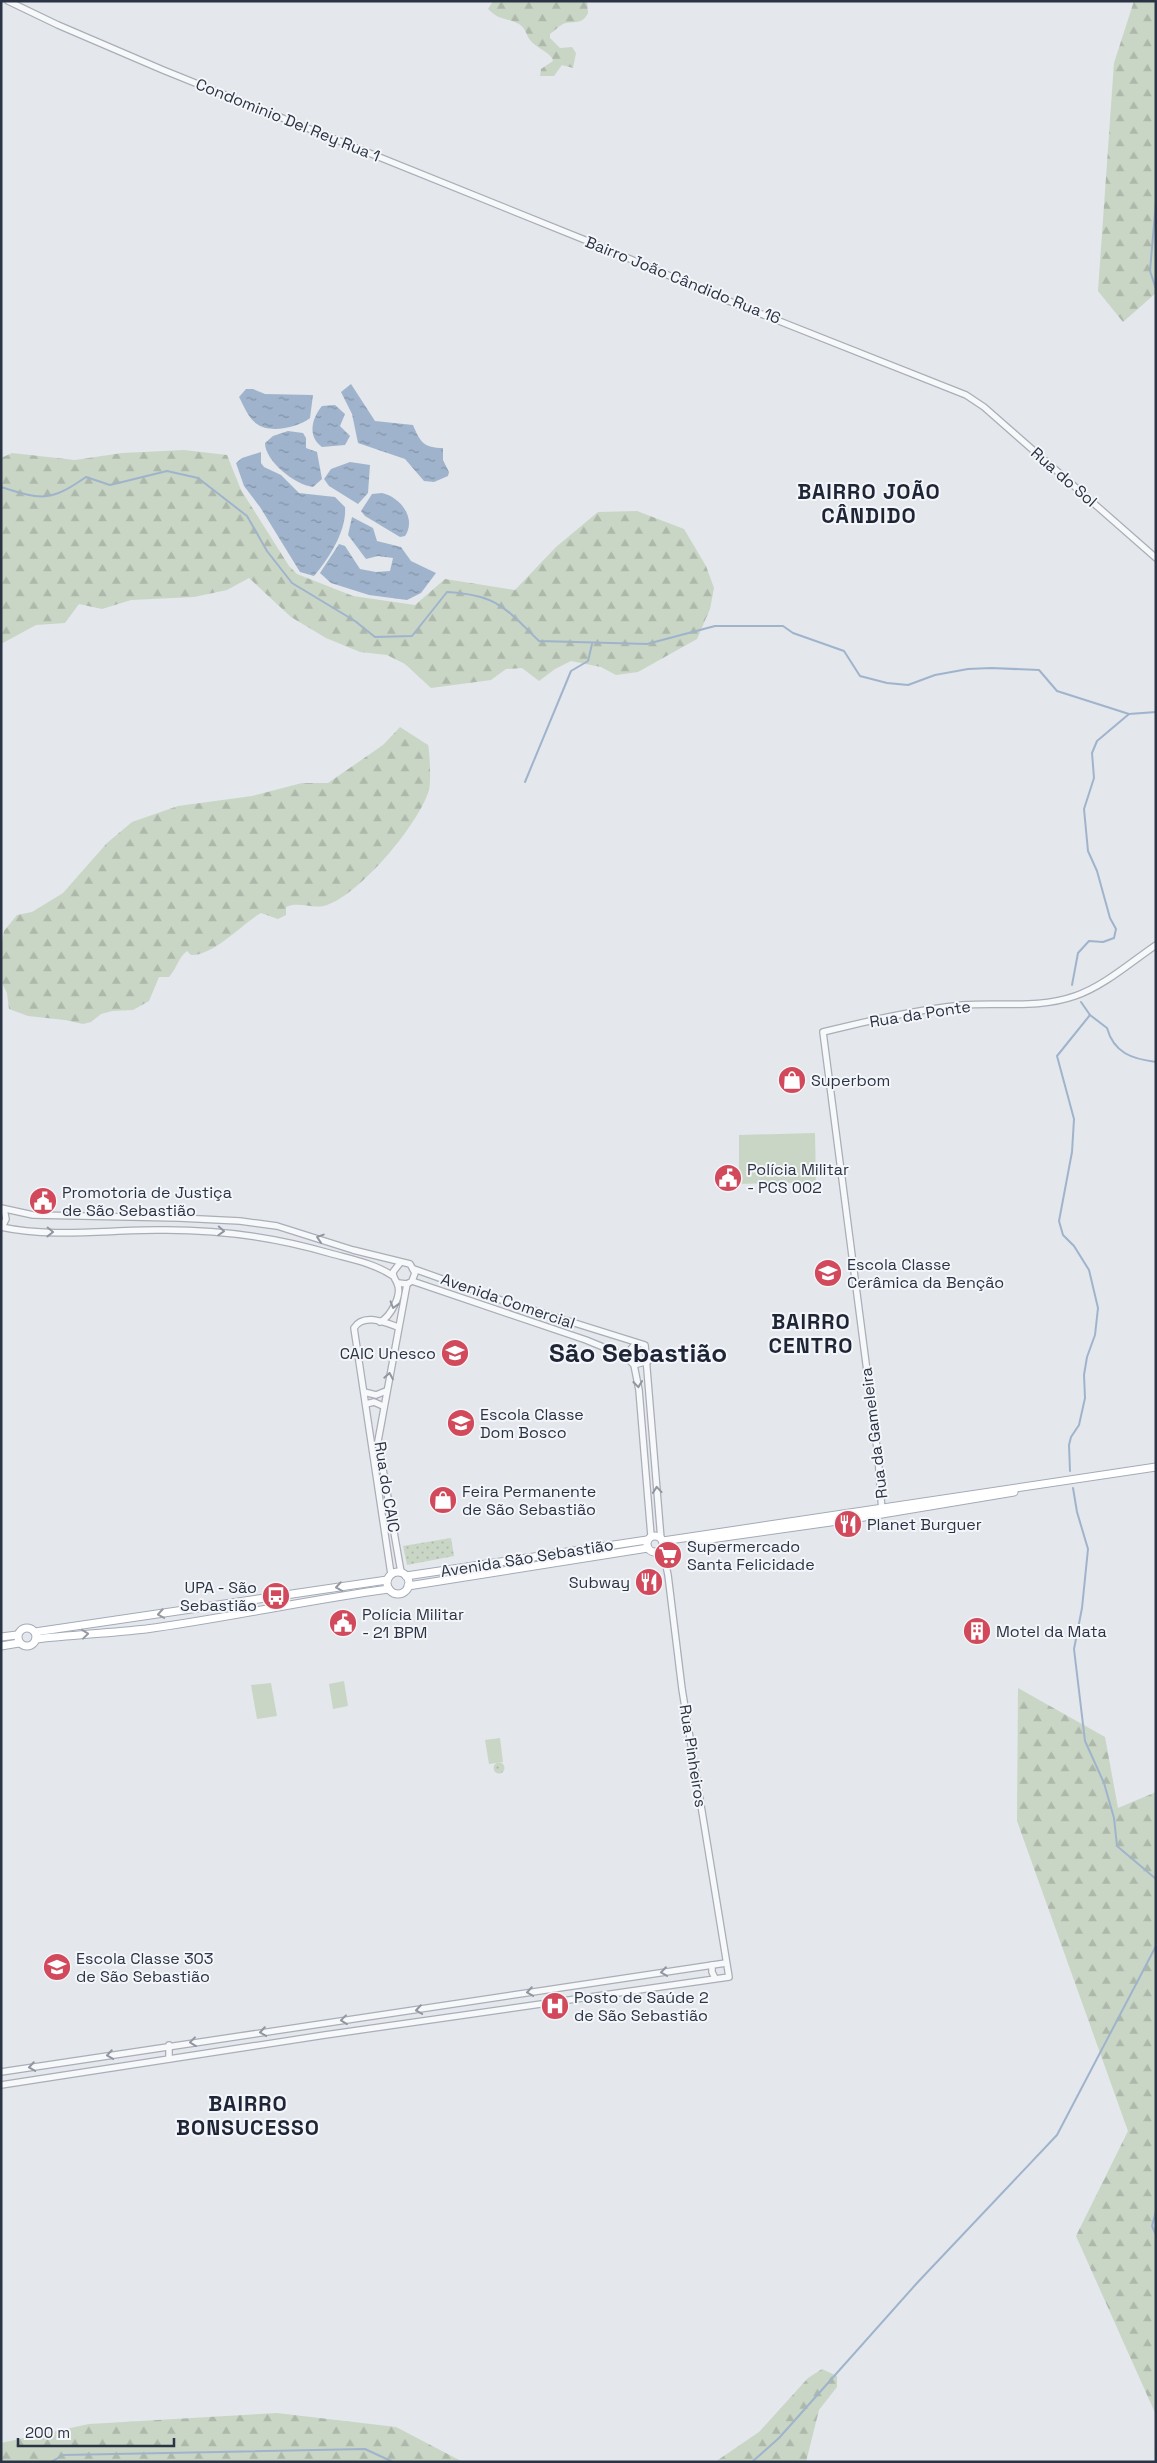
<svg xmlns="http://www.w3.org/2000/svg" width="1157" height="2463" viewBox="0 0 1157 2463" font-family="'Space Grotesk',sans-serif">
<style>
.forest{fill:url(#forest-firs)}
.park{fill:url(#park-dots)}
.pitch{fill:#c9d6c5}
.water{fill:url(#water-ripples)}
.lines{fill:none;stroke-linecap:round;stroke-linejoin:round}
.stream{stroke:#9fb4cc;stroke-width:2}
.tertiary-casing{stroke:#a9aeb7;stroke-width:8}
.primary-casing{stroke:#a3abb8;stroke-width:9}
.tertiary{stroke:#f7f8fa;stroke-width:5.5}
.primary{stroke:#fff;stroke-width:7}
.oneway{stroke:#9196a0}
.oneway2{stroke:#959aa2}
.labels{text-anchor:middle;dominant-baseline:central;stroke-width:4;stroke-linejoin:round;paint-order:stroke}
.street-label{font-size:16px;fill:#2b3445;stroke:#f4f6f9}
.poi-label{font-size:16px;fill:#2b3445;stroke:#f4f6f9;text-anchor:start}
.district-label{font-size:21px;font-weight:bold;letter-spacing:1px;fill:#1d2536;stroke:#f4f6f9}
.town-label{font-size:26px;font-weight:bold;fill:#1d2536;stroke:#f4f6f9}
</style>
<defs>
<pattern id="forest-firs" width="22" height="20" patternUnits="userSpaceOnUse" patternTransform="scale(1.25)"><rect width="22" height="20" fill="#c9d6c5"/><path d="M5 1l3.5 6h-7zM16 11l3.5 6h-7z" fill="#adb8ab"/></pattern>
<pattern id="park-dots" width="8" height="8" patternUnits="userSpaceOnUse" patternTransform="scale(1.25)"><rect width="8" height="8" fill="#c9d6c5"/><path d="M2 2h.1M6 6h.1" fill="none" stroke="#adb8ab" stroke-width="1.8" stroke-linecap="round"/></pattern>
<pattern id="water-ripples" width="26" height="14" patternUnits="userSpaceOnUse" patternTransform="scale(1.25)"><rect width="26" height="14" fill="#9fb4cc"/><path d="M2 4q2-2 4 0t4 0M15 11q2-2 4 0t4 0" fill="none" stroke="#8293a7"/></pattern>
</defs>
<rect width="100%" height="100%" fill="#e4e7ec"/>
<g class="forest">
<path d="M 493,1 L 587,1 L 588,13 C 582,26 573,20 563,24 C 559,26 554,31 550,34 L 550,38 L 560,48 L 572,47 L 576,53 L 573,68 L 562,65 L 554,76 L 540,76 L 541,69 L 553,61 L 552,58 C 546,50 536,48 530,40 C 526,35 526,28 519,24 C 507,17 501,22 488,9 Z"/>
<path d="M 1134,1 L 1156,1 L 1156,293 L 1123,322 L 1098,291 L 1114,63 Z"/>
<path d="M 184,450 L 227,455 L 241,490 L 289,566 L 297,574 L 353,596 L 415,605 L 445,579 L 515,590 L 556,547 L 598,512 L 637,511 L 684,529 L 706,566 L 714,588 L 710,609 L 697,639 L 638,672 L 616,675 L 601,667 L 571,661 L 555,669 L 539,681 L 522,668 L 506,669 L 491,680 L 431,688 L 405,664 L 387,655 L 360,652 L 326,638 L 291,617 L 249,578 L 227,590 L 194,597 L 131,600 L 102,609 L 79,604 L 65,623 L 36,625 L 1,644 L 1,458 L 12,453 L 75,460 L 122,453 Z"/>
<path d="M 400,727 L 428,745 C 430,752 431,783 429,790 C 419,824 360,894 327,905 C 313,910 299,901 286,907 L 286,915 L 278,919 L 261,913 C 242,924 213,956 191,955 L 187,951 C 178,958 177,968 169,977 L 159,977 L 149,1001 L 133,1010 L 112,1011 L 101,1014 L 91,1022 L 83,1024 L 65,1020 L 28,1016 L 9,1009 L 7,993 L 1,981 L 1,948 L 4,931 L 17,915 L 32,912 L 63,893 L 107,843 L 132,822 L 178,806 L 252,796 L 302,783 L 328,783 L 383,745 Z"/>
<path d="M 1018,1688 L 1105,1737 L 1118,1808 L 1156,1792 L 1156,2415 L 1076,2236 L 1128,2131 L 1017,1821 Z"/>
<path d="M 822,2369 L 837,2376 L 837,2387 L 819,2410 L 806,2462 L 715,2462 L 759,2432 L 808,2378 Z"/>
<path d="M 277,2413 L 396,2427 L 463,2462 L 1,2462 L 1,2443 L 89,2424 Z"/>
</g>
<g class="park">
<path d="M 451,1538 L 454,1556 L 407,1565 L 403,1546 Z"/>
<circle cx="499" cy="1768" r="5.5"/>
</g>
<g class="pitch">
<path d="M 815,1133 L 816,1182 L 739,1184 L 739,1135 Z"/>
<path d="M 344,1681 L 348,1706 L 333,1709 L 329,1684 Z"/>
<path d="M 271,1683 L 277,1716 L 257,1719 L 251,1685 Z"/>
<path d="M 500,1738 L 503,1762 L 489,1764 L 485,1740 Z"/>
</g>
<g class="water">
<path d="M 351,384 L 375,421 L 413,425 C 420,442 424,448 443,448 L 443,460 L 449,472 L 448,476 L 434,482 L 424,481 L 405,459 L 358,443 L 352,414 L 341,392 Z"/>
<path d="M 246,389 L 253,389 L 265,394 L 313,395 L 310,418 C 299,427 270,434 257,424 C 248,418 244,406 239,397 Z"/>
<path d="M 335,405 L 345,414 L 340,426 L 350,436 L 345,445 L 322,447 C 307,436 312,418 322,406 Z"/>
<path d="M 288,431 L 303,433 L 306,438 L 306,448 L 317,452 L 322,479 L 313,487 C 295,485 265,461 265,443 L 273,436 Z"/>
<path d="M 261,452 L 261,463 L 264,467 L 281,475 L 299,493 L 335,497 L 345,507 C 347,530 329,559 314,576 L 300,572 L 260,507 L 244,486 L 236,463 L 242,458 Z"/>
<path d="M 350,462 L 370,465 L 368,493 L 358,504 L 329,486 L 324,479 L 331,469 Z"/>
<path d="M 382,493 C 400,497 417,518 405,536 L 400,537 L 365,516 L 361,511 L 372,494 Z"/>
<path d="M 352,517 L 373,528 L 377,541 L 401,547 L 411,561 L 436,573 L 421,593 L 407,600 L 369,595 L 331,583 L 320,573 L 339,544 L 345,546 L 360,569 L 376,572 L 390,571 L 393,558 L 378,556 L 366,559 L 348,535 Z"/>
</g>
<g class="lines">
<g class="stream">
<path d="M 1156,201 L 1150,271 L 1156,289"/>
<path d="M 1,487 C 42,500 50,502 86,477 L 110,485 L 167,471 L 198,478 L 247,516 L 267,551 L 292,583 L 355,621 L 375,637 L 412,636 L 447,592 C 498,595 505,608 539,641 L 647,644 L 715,626 L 783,626 L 793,633 L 844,651 L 860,676 L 887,683 L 908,685 L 935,675 L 968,669 L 991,668 L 1039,670 L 1057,691 L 1129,714"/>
<path d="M 525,782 L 571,671 L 588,661 L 592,644"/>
<path d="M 1072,985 L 1078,953 L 1089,941 L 1103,942 L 1114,938 L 1116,929 L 1110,918 L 1097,871 L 1088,851 L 1084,809 L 1094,778 L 1092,753 L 1097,741 L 1129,714 L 1156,712"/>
<path d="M 1081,1002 L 1090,1015 L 1107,1028 C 1114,1053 1132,1059 1156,1062"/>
<path d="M 1070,1471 L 1069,1445 L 1071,1437 L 1079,1425 L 1085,1398 L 1084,1375 L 1087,1357 L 1095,1335 L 1098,1308 L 1089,1270 L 1074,1246 L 1063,1235 L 1059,1221 L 1072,1152 L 1074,1119 L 1057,1056 L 1090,1015"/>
<path d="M 1073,1488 L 1077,1512 L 1088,1549 L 1082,1608 L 1074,1649 L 1085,1741 L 1104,1783 L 1114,1818 L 1117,1846 L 1156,1879"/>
<path d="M 1156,2211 L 1152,2226 L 1156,2235"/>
<path d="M 51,2462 L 63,2455 L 365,2449 L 393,2462"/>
<path d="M 752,2462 L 779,2438 L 917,2283 L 1057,2135 L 1156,1946"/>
</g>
<defs>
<g id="tertiary">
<path d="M 8,1 L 58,25 L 163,70 L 590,242 L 736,304 L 966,395 L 984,407 L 1156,558"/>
<path d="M 1,1208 L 33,1215 L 179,1218 L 240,1221 L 277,1226 L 353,1250 L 410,1264 L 415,1273 L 412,1281 L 407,1284 L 398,1283"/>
<path d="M 1,1227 C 51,1238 106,1230 156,1230 C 217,1229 271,1236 329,1253 C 350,1259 374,1263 393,1276"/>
<path d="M 2,1227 L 6,1219 L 4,1209"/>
<path d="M 414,1269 L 501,1300 L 645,1345 L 661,1539"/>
<path d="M 412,1281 L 586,1340 L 625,1356 L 634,1365 L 639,1390 L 651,1536"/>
<path d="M 380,1322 C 390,1317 403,1295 397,1283 C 395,1278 393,1278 393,1272 L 400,1263"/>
<path d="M 625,1356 L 636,1343"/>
<path d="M 634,1365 L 648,1361"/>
<path d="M 364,1392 L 376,1395 L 386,1391"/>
<path d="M 366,1404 L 374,1402 L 383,1406"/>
<path d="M 882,1512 L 878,1456 L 823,1032 C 868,1021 915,1010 962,1005 C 1000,1002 1038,1009 1075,996 C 1104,986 1131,962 1156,945"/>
<path d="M 401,1572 L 378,1441 L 407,1284"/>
<path d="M 391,1574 L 354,1328 C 363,1313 384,1322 398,1327"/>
<path d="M 712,1965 L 712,1972 L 715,1978"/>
<path d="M 169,2059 L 169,2045"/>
<path d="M 1,2072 L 726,1963"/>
<path d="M 1,2085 L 325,2035 L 729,1977 L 682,1689 L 668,1575 L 664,1556 L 660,1550"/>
</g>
<g id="primary">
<circle cx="655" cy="1544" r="8"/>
<path d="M 663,1541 L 1156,1467"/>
<path d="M 696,1541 L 852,1519 L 1014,1492"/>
<circle cx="398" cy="1583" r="11"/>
<path d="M 406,1576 L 647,1540"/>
<path d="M 408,1586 L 648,1548"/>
<circle cx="27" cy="1637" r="9"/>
<path d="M 35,1632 L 387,1580"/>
<path d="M 1,1637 L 17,1635"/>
<path d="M 36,1639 C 73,1635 110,1633 146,1629 C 227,1618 307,1600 389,1589"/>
<path d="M 1,1646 L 19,1643"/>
</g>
</defs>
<use href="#tertiary" class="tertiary-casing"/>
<use href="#primary" class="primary-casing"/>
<use href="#tertiary" class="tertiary"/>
<use href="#primary" class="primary"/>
</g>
<defs><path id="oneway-chevron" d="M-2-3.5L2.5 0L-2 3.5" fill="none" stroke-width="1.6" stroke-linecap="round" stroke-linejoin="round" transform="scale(1.25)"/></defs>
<g class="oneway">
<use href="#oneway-chevron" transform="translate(221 1231) rotate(3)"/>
<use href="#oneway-chevron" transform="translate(50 1232) rotate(1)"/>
<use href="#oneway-chevron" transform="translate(320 1238) rotate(-162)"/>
<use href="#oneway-chevron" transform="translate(394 1305) rotate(107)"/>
<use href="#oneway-chevron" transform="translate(389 1376) rotate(-80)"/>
<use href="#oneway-chevron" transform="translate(638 1384) rotate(84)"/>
<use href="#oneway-chevron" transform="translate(657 1490) rotate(-95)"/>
<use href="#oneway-chevron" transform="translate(664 1972) rotate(172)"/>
<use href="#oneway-chevron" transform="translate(530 1992) rotate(171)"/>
<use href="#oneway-chevron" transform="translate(419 2010) rotate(171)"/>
<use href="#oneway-chevron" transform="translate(344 2020) rotate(173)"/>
<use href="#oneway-chevron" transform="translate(263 2032) rotate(171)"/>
<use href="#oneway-chevron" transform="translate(193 2042) rotate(173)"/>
<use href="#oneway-chevron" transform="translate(110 2055) rotate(171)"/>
<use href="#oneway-chevron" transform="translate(32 2067) rotate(171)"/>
</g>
<g class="oneway2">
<use href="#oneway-chevron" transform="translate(339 1587) rotate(171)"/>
<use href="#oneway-chevron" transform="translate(161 1614) rotate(170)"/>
<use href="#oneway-chevron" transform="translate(85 1634) rotate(-6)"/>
</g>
<defs>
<symbol id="shop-disc" viewBox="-11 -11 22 22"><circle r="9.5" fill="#d1495b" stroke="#f4f6f9"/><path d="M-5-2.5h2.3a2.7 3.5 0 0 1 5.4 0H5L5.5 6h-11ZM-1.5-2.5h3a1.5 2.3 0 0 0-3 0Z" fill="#fff"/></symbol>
<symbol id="civic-disc" viewBox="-11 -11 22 22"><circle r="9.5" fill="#d1495b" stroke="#f4f6f9"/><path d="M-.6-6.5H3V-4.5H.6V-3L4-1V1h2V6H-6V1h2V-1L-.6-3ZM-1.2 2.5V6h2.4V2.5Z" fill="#fff"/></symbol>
<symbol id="school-disc" viewBox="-11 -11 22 22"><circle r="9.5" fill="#d1495b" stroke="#f4f6f9"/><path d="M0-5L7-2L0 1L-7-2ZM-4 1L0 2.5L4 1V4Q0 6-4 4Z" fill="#fff"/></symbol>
<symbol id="restaurant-disc" viewBox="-11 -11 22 22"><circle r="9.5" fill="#d1495b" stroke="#f4f6f9"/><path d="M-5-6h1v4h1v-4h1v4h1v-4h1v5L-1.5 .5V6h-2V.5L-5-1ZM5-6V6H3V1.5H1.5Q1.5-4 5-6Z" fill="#fff"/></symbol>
<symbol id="supermarket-disc" viewBox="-11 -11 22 22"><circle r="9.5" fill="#d1495b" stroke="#f4f6f9"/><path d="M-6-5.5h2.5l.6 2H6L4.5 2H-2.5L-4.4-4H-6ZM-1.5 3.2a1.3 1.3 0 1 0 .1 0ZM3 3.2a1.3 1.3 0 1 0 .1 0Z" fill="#fff"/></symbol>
<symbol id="bus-disc" viewBox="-11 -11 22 22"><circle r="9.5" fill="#d1495b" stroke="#f4f6f9"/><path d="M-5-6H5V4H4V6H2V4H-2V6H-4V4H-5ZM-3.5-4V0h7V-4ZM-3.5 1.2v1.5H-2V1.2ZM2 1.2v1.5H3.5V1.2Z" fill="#fff"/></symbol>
<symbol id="building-disc" viewBox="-11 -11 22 22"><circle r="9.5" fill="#d1495b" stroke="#f4f6f9"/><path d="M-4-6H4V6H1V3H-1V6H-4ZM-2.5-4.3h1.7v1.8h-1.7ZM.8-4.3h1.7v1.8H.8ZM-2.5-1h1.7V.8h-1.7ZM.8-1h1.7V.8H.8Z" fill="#fff"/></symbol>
<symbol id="hospital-disc" viewBox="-11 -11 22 22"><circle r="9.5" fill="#d1495b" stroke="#f4f6f9"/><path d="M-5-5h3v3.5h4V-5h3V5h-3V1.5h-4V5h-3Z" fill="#fff"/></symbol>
</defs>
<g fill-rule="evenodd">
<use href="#shop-disc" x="776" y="1064" width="32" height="32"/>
<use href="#civic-disc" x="712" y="1162" width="32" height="32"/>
<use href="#civic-disc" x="27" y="1185" width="32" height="32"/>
<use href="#school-disc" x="812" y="1257" width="32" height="32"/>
<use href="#school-disc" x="439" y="1337" width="32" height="32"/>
<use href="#school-disc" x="445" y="1407" width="32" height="32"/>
<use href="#shop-disc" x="427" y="1484" width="32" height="32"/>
<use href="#restaurant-disc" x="832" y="1508" width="32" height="32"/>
<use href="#supermarket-disc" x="652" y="1539" width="32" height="32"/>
<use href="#restaurant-disc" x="633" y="1566" width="32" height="32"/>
<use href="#bus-disc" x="260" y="1580" width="32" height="32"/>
<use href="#civic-disc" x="327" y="1607" width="32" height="32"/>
<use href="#building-disc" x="961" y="1615" width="32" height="32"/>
<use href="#school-disc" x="41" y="1951" width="32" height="32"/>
<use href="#hospital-disc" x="539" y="1990" width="32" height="32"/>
</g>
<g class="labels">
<g class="street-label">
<text transform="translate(288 120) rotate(22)">Condominio Del Rey Rua 1</text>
<text transform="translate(683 280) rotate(22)">Bairro João Cândido Rua 16</text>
<text transform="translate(1064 477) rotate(41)">Rua do Sol</text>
<text transform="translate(920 1014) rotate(-9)">Rua da Ponte</text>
<text transform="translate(508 1301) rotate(19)">Avenida Comercial</text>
<text transform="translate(874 1433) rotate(-97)">Rua da Gameleira</text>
<text transform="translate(387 1487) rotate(81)">Rua do CAIC</text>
<text transform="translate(527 1558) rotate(-9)">Avenida São Sebastião</text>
<text transform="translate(693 1756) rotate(81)">Rua Pinheiros</text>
</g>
<g class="poi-label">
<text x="811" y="1080">Superbom</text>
<text x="747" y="1169">Polícia Militar<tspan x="747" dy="18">- PCS 002</tspan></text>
<text x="62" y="1192">Promotoria de Justiça<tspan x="62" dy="18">de São Sebastião</tspan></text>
<text x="847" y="1264">Escola Classe<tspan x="847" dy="18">Cerâmica da Benção</tspan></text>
<text x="436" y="1353" text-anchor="end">CAIC Unesco</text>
<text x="480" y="1414">Escola Classe<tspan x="480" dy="18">Dom Bosco</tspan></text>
<text x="462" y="1491">Feira Permanente<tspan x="462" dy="18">de São Sebastião</tspan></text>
<text x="867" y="1524">Planet Burguer</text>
<text x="687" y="1546">Supermercado<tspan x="687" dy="18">Santa Felicidade</tspan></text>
<text x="630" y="1582" text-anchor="end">Subway</text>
<text x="257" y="1587" text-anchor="end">UPA - São<tspan x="257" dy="18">Sebastião</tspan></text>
<text x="362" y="1614">Polícia Militar<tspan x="362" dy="18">- 21 BPM</tspan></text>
<text x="996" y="1631">Motel da Mata</text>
<text x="76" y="1958">Escola Classe 303<tspan x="76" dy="18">de São Sebastião</tspan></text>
<text x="574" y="1997">Posto de Saúde 2<tspan x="574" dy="18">de São Sebastião</tspan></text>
</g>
<g class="district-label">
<text x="869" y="491">BAIRRO JOÃO<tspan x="869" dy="24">CÂNDIDO</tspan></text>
<text x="811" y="1321">BAIRRO<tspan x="811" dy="24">CENTRO</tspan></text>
<text x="248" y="2103">BAIRRO<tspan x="248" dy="24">BONSUCESSO</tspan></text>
</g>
<g class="town-label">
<text x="638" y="1353">São Sebastião</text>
</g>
</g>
<rect width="1157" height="2463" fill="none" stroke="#2b3445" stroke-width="5"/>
<path d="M18 2438v8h156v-8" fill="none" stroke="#2b3445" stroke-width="2.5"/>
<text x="25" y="2438" font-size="15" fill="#2b3445" stroke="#f4f6f9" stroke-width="4" paint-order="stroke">200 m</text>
</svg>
